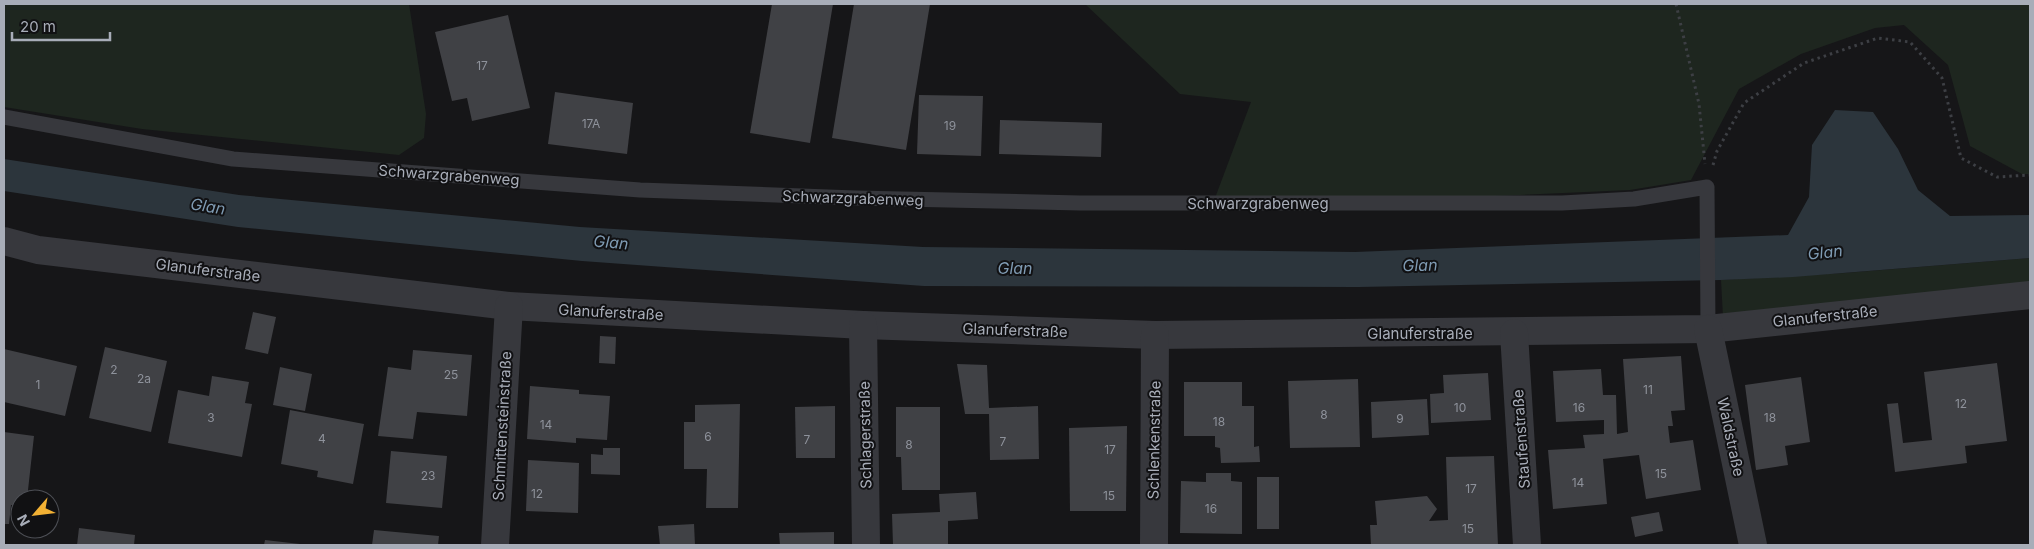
<svg xmlns="http://www.w3.org/2000/svg" width="2034" height="549" viewBox="0 0 2034 549" font-family="Inter,sans-serif">
<style>
.green{fill:#1e261f}
.water{fill:#2c353c}
.building{fill:#404145}
.lines{fill:none;stroke-linecap:round;stroke-linejoin:round}
.path{stroke:#3d3f44;stroke-width:3;stroke-dasharray:2.5 4;stroke-linecap:butt}
.lane{stroke:#37383d;stroke-width:15}
.street{stroke:#37383d;stroke-width:28}
.labels{text-anchor:middle;dominant-baseline:central;stroke-width:4;stroke-linejoin:round;paint-order:stroke}
.number-label{font-size:12px;fill:#8e929b}
.street-label{font-size:15px;fill:#a8adb8;stroke:#111113}
.water-label{font-size:16px;font-style:italic;fill:#7f9bb3;stroke:#111113}
</style>
<rect width="100%" height="100%" fill="#161618"/>
<g class="green">
<path d="M 4,4 L 409,4 L 426,114 L 424,138 L 399,155 L 142,129 L 4,107 Z"/>
<path d="M 1085,4 L 2030,4 L 2030,174 L 2022,174 L 1970,146 L 1948,65 L 1904,25 L 1875,28 L 1801,54 L 1739,89 L 1691,180 L 1630,190 L 1473,197 L 1215,198 L 1251,102 L 1180,94 Z"/>
<path d="M 2030,258 L 2030,284 L 1723,317 L 1721,280 L 1845,273 Z"/>
</g>
<path class="water" d="M 1835,110 L 1873,112 L 1898,149 L 1918,190 L 1950,216 L 2030,215 L 2030,258 L 1793,277 L 1721,280 L 1358,287 L 924,286 L 582,261 L 238,227 L 4,191 L 4,159 L 239,195 L 580,227 L 923,247 L 1355,252 L 1788,235 L 1809,197 L 1812,145 Z"/>
<g class="building">
<path d="M 772,4 L 833,4 L 810,143 L 750,133 Z"/>
<path d="M 854,4 L 930,4 L 906,150 L 832,138 Z"/>
<path d="M 508,15 L 530,108 L 472,121 L 467,98 L 452,101 L 435,32 Z"/>
<path d="M 555,92 L 633,103 L 627,154 L 548,144 Z"/>
<path d="M 919,95 L 983,96 L 981,156 L 917,154 Z"/>
<path d="M 1000,120 L 1102,123 L 1101,157 L 999,154 Z"/>
<path d="M 253,312 L 276,317 L 268,354 L 245,349 Z"/>
<path d="M 600,336 L 616,337 L 615,364 L 599,363 Z"/>
<path d="M 105,347 L 167,361 L 151,432 L 89,418 Z"/>
<path d="M 4,349 L 77,366 L 65,416 L 4,402 Z"/>
<path d="M 413,350 L 472,355 L 467,416 L 417,412 L 413,439 L 378,436 L 388,367 L 411,370 Z"/>
<path d="M 1681,356 L 1685,410 L 1671,411 L 1673,426 L 1668,426 L 1670,443 L 1693,440 L 1701,490 L 1646,499 L 1639,455 L 1603,459 L 1607,504 L 1553,509 L 1548,450 L 1585,448 L 1583,435 L 1604,434 L 1604,420 L 1556,422 L 1553,371 L 1601,369 L 1603,395 L 1616,395 L 1617,434 L 1628,432 L 1623,359 Z"/>
<path d="M 1997,363 L 2007,441 L 1965,446 L 1967,463 L 1895,472 L 1887,404 L 1898,403 L 1903,443 L 1932,440 L 1924,372 Z"/>
<path d="M 957,364 L 987,365 L 989,408 L 1038,406 L 1039,459 L 990,460 L 989,414 L 965,414 Z"/>
<path d="M 280,367 L 312,374 L 305,411 L 273,405 Z"/>
<path d="M 1488,373 L 1491,420 L 1431,423 L 1430,394 L 1444,393 L 1443,375 Z"/>
<path d="M 212,376 L 249,382 L 245,403 L 252,404 L 242,457 L 168,443 L 178,390 L 209,396 Z"/>
<path d="M 1801,377 L 1810,442 L 1785,446 L 1788,465 L 1756,470 L 1745,385 Z"/>
<path d="M 1358,379 L 1360,447 L 1290,448 L 1288,381 Z"/>
<path d="M 1184,382 L 1242,382 L 1242,406 L 1254,406 L 1254,447 L 1259,446 L 1260,462 L 1221,463 L 1220,448 L 1215,447 L 1215,436 L 1184,436 Z"/>
<path d="M 530,386 L 579,390 L 579,394 L 610,396 L 607,440 L 576,438 L 576,443 L 527,439 Z"/>
<path d="M 1427,399 L 1429,435 L 1372,438 L 1371,402 Z"/>
<path d="M 740,404 L 738,508 L 706,508 L 707,469 L 684,469 L 684,422 L 695,422 L 695,405 Z"/>
<path d="M 835,406 L 835,458 L 796,458 L 795,407 Z"/>
<path d="M 896,407 L 940,407 L 940,490 L 902,490 L 901,457 L 896,457 Z"/>
<path d="M 290,410 L 364,424 L 353,484 L 317,477 L 318,471 L 281,464 Z"/>
<path d="M 1127,426 L 1126,511 L 1070,511 L 1069,428 Z"/>
<path d="M 4,432 L 34,436 L 27,499 L 20,499 L 20,506 L 11,505 L 9,524 L 4,524 Z"/>
<path d="M 603,448 L 620,448 L 620,475 L 591,474 L 591,454 L 603,455 Z"/>
<path d="M 391,451 L 447,456 L 442,508 L 386,503 Z"/>
<path d="M 1494,456 L 1498,545 L 1371,545 L 1370,525 L 1377,525 L 1375,501 L 1427,496 L 1437,509 L 1429,521 L 1448,520 L 1446,457 Z"/>
<path d="M 528,460 L 579,463 L 578,513 L 526,511 Z"/>
<path d="M 1206,473 L 1231,473 L 1231,481 L 1242,482 L 1242,534 L 1180,533 L 1181,481 L 1206,482 Z"/>
<rect x="1257" y="477" width="22" height="52"/>
<path d="M 976,492 L 978,519 L 948,521 L 948,545 L 893,545 L 892,514 L 940,512 L 939,494 Z"/>
<path d="M 1659,512 L 1663,531 L 1635,537 L 1631,517 Z"/>
<path d="M 694,524 L 695,545 L 660,545 L 658,526 Z"/>
<path d="M 79,528 L 135,535 L 134,545 L 77,545 Z"/>
<path d="M 374,530 L 439,536 L 438,545 L 372,545 Z"/>
<path d="M 834,532 L 834,545 L 780,545 L 779,533 Z"/>
<path d="M 265,540 L 300,544 L 300,545 L 264,545 Z"/>
</g>
<g class="lines">
<g class="path">
<path d="M 1676,4 L 1699,104 L 1705,164"/>
<path d="M 1713,165 L 1717,151 L 1744,103 L 1804,63 L 1878,38 L 1910,42 L 1942,78 L 1961,158 L 1997,177 L 2030,175"/>
</g>
<path class="lane" d="M 4,117 L 233,159 L 640,190 L 855,198 L 1080,203 L 1562,203 L 1634,199 L 1707,187 L 1708,329"/>
<g class="street">
<path d="M 4,241 L 38,250 L 509,306 L 863,325 L 1155,335 L 1708,329 L 2030,295"/>
<path d="M 863,325 L 866,545"/>
<path d="M 1708,329 L 1753,545"/>
<path d="M 1514,333 L 1527,545"/>
<path d="M 495,545 L 509,306"/>
<path d="M 1154,545 L 1155,335"/>
</g>
</g>
<g class="labels">
<g class="number-label">
<text x="482" y="65">17</text>
<text x="591" y="123">17A</text>
<text x="950" y="125">19</text>
<text x="114" y="369">2</text>
<text x="451" y="374">25</text>
<text x="144" y="378">2a</text>
<text x="38" y="384">1</text>
<text x="1648" y="389">11</text>
<text x="1961" y="403">12</text>
<text x="1460" y="407">10</text>
<text x="1579" y="407">16</text>
<text x="1324" y="414">8</text>
<text x="211" y="417">3</text>
<text x="1770" y="417">18</text>
<text x="1400" y="418">9</text>
<text x="1219" y="421">18</text>
<text x="546" y="424">14</text>
<text x="708" y="436">6</text>
<text x="322" y="438">4</text>
<text x="807" y="439">7</text>
<text x="1003" y="441">7</text>
<text x="909" y="444">8</text>
<text x="1110" y="449">17</text>
<text x="1661" y="473">15</text>
<text x="428" y="475">23</text>
<text x="1578" y="482">14</text>
<text x="1471" y="488">17</text>
<text x="537" y="493">12</text>
<text x="1109" y="495">15</text>
<text x="1211" y="508">16</text>
<text x="1468" y="528">15</text>
</g>
<g class="street-label">
<text transform="translate(449 175) rotate(4)">Schwarzgrabenweg</text>
<text transform="translate(853 198) rotate(2)">Schwarzgrabenweg</text>
<text x="1258" y="203">Schwarzgrabenweg</text>
<text transform="translate(208 270) rotate(7)">Glanuferstraße</text>
<text transform="translate(611 312) rotate(3)">Glanuferstraße</text>
<text transform="translate(1825 316) rotate(-6)">Glanuferstraße</text>
<text transform="translate(1015 330) rotate(2)">Glanuferstraße</text>
<text x="1420" y="333">Glanuferstraße</text>
<text transform="translate(502 426) rotate(-87)">Schmittensteinstraße</text>
<text transform="translate(865 435) rotate(-91)">Schlagerstraße</text>
<text transform="translate(1731 437) rotate(78)">Waldstraße</text>
<text transform="translate(1521 439) rotate(-94)">Staufenstraße</text>
<text transform="translate(1154 440) rotate(-89)">Schlenkenstraße</text>
</g>
<g class="water-label">
<text transform="translate(208 206) rotate(9)">Glan</text>
<text transform="translate(611 242) rotate(5)">Glan</text>
<text transform="translate(1825 252) rotate(-6)">Glan</text>
<text transform="translate(1420 265) rotate(-1)">Glan</text>
<text x="1015" y="268">Glan</text>
</g>
</g>
<rect width="2034" height="549" fill="none" stroke="#a8adb8" stroke-width="10"/>
<g transform="translate(35 514) rotate(242)"><circle r="24" fill="#111113" stroke="#4d4f55"/>
<path d="M0-4L9 19L0 12L-9 19Z" fill="#f2b134"/>
<text y="-8" font-size="14" font-weight="bold" text-anchor="middle" fill="#a8adb8">N</text>
</g>
<path d="M12 32v8h98v-8" fill="none" stroke="#a8adb8" stroke-width="2.5"/>
<text x="20" y="32" font-size="15" fill="#a8adb8" stroke="#111113" stroke-width="4" paint-order="stroke">20 m</text>
</svg>
